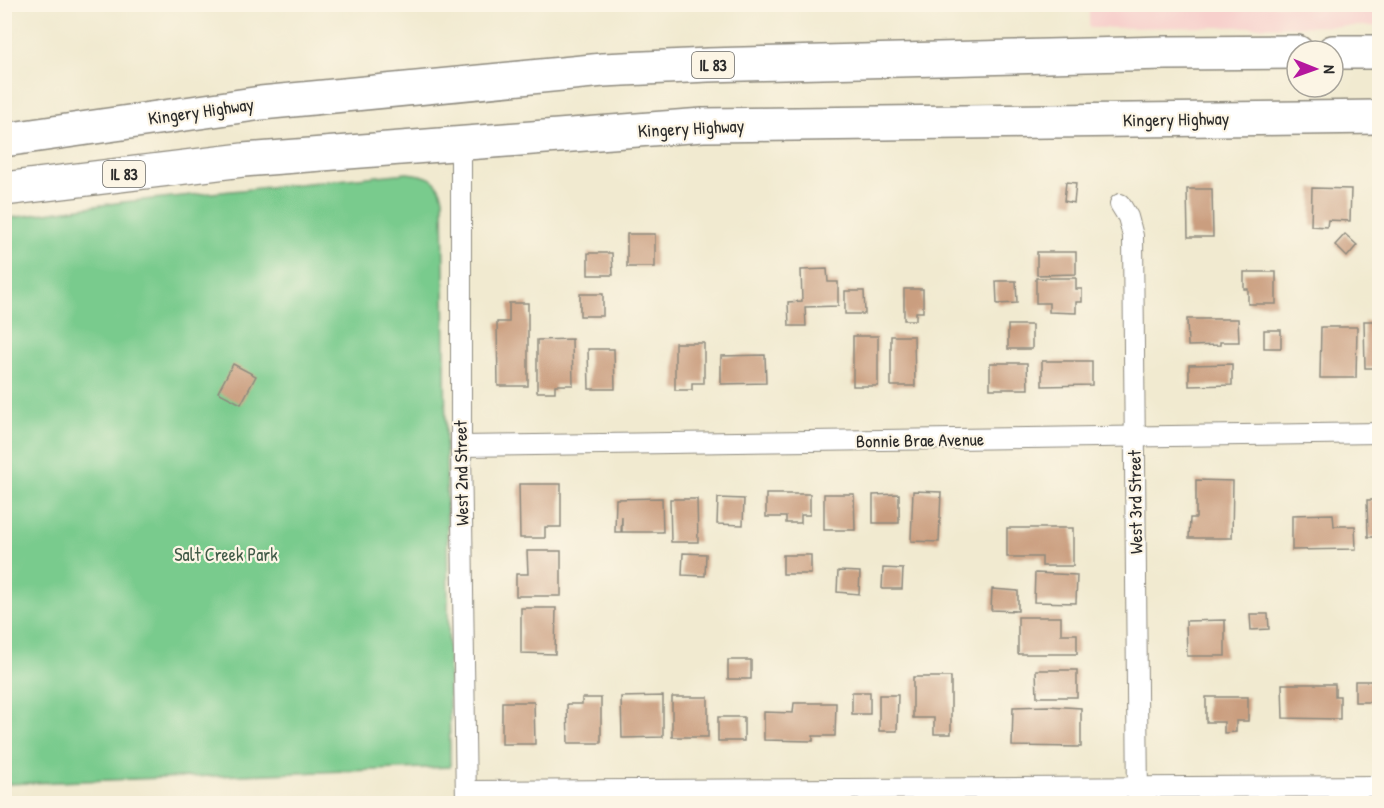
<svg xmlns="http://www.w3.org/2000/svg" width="1384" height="808" viewBox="0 0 1384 808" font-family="'Patrick Hand',sans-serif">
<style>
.built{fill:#f7d0cc}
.green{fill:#79cb8d;stroke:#527b5c;stroke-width:1.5}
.building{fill:#ca9e7f}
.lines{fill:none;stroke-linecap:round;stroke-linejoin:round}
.street-casing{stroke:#8e8a7e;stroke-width:22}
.highway-casing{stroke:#8e8a7e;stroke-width:36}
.street{stroke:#fff;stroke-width:20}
.highway{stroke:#fff;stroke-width:33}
.labels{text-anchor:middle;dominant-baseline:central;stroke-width:4.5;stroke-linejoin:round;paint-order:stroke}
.shield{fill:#fcf5e5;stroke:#6a6863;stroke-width:1.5}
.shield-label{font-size:16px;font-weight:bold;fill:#2b2b2b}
.street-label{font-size:18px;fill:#2b2b2b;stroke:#fcf5e5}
.park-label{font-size:18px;fill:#425b48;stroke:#fcf5e5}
</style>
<rect width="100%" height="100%" fill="#fcf5e5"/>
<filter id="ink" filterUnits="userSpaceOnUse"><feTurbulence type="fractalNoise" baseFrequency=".0167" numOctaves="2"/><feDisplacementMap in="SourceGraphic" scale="12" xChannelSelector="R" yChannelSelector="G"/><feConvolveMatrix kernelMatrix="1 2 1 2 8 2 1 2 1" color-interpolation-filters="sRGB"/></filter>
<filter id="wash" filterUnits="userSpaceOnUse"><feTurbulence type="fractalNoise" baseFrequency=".008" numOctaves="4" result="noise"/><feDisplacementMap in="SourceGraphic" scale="24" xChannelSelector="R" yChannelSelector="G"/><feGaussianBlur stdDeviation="1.35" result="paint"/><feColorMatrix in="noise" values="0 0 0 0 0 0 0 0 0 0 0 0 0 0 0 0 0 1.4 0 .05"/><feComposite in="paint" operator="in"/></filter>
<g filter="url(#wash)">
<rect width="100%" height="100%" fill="#f1ead0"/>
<path class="built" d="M 1089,5 L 1379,5 L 1379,26 L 1089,28 Z"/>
<path class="green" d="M 407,173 C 426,175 438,177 443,198 L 450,767 L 5,784 L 4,219 L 123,202 Z"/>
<g id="blocks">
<g class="building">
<path d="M 1066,182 L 1076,183 L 1074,203 L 1064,201 Z"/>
<path d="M 1312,188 L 1351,189 L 1350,221 L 1328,220 L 1327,227 L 1311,226 Z"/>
<path d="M 1187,189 L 1212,189 L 1213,237 L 1188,237 Z"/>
<rect x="627" y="234" width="28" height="33"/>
<path d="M 1345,234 L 1357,245 L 1347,257 L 1335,245 Z"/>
<path d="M 1037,252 L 1076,252 L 1076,274 L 1037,275 Z"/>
<path d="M 588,253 L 612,253 L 613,275 L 588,275 Z"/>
<path d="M 827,269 L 828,282 L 838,282 L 838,306 L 805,307 L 806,326 L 789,326 L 788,302 L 802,301 L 801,270 Z"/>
<path d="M 1244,272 L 1276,272 L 1276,304 L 1248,304 L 1248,289 L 1244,289 Z"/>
<path d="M 1036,278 L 1076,278 L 1076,289 L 1082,289 L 1082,302 L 1076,302 L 1076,313 L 1049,312 L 1049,303 L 1036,303 Z"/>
<path d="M 996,281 L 1016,281 L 1017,303 L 997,304 Z"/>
<path d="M 904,289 L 923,289 L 923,312 L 916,312 L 916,320 L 904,320 Z"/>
<path d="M 845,291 L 864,291 L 865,314 L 845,314 Z"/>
<rect x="580" y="294" width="23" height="22"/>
<path d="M 509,303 L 528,303 L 528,386 L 498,386 L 497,322 L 509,322 Z"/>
<path d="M 1187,319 L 1238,319 L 1239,342 L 1220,342 L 1220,345 L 1188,346 Z"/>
<path d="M 1364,321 L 1380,321 L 1380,368 L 1365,368 Z"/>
<rect x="1008" y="325" width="24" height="24"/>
<path d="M 1321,327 L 1357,327 L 1356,378 L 1320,378 Z"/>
<rect x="1264" y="330" width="17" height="18"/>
<rect x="853" y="336" width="25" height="50"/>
<path d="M 891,336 L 914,336 L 915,386 L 891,386 Z"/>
<path d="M 572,339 L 573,385 L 555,385 L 555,392 L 537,392 L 537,340 Z"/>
<path d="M 675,343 L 704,343 L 704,383 L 692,383 L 692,390 L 675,390 Z"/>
<path d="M 588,349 L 614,349 L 615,389 L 589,389 Z"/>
<path d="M 765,355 L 766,383 L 721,384 L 721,356 Z"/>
<path d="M 1042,361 L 1092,361 L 1092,385 L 1042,386 Z"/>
<path d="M 990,363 L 1027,363 L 1028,389 L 990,389 Z"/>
<path d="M 233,364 L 256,376 L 241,404 L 218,392 Z"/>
<path d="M 1232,364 L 1232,385 L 1189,386 L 1189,365 Z"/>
<path d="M 1196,480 L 1233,481 L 1232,538 L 1189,538 L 1190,518 L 1196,518 Z"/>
<path d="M 519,484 L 561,484 L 561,527 L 545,527 L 545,538 L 520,538 Z"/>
<path d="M 913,491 L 941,492 L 939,542 L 911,541 Z"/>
<path d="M 766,494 L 810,494 L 810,515 L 801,515 L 801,523 L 786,523 L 786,517 L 766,517 Z"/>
<path d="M 824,494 L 854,494 L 855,530 L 824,530 Z"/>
<path d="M 899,494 L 899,523 L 873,523 L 873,495 Z"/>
<path d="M 662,498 L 663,532 L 622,532 L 622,516 L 621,532 L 615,532 L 616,499 Z"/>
<path d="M 718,498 L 744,499 L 743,525 L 717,524 Z"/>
<path d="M 670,499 L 697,499 L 698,542 L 671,542 Z"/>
<path d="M 1367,500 L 1380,500 L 1380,537 L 1368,537 Z"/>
<path d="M 1333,514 L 1334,526 L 1355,526 L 1356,549 L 1292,550 L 1292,515 Z"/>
<path d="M 1007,528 L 1073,528 L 1073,566 L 1042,566 L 1042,557 L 1007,557 Z"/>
<path d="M 527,551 L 561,551 L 561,596 L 516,596 L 516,574 L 528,574 Z"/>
<path d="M 683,553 L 706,554 L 705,576 L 682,575 Z"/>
<rect x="783" y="555" width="28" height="19"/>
<path d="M 883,568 L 903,569 L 902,589 L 882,589 Z"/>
<path d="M 838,571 L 860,572 L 859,594 L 837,592 Z"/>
<path d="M 1035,573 L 1077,575 L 1076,603 L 1034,602 Z"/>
<path d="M 992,589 L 1018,591 L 1018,611 L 991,610 Z"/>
<path d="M 521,608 L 556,608 L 555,654 L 521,653 Z"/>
<path d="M 1250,614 L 1268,614 L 1269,629 L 1251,630 Z"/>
<path d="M 1018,617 L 1061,617 L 1061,634 L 1077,634 L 1077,654 L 1018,654 Z"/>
<path d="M 1225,620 L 1225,656 L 1187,656 L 1186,621 Z"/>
<rect x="728" y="660" width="23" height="19"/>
<path d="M 1036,670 L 1077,670 L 1077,697 L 1037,697 Z"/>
<path d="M 913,677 L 951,677 L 951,734 L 934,734 L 934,718 L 913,718 Z"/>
<path d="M 1355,681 L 1380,681 L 1380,718 L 1374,718 L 1374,702 L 1355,702 Z"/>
<path d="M 1282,684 L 1335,684 L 1335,696 L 1340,696 L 1340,719 L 1283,718 Z"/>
<rect x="852" y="692" width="18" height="22"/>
<path d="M 879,695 L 898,695 L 897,731 L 879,731 Z"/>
<path d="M 663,696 L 663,737 L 622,738 L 621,697 Z"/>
<rect x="672" y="697" width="36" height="40"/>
<path d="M 1206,697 L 1248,697 L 1248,721 L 1236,721 L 1236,732 L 1224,733 L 1224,722 L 1206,722 Z"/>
<path d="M 582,698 L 601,698 L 601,743 L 568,743 L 567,704 L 582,704 Z"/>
<path d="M 502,702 L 534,702 L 535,744 L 502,744 Z"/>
<path d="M 794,703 L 836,703 L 835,736 L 813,736 L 813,741 L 764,740 L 764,712 L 793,713 Z"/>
<path d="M 1048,706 L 1081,708 L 1081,747 L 1012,746 L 1013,707 Z"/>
<rect x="718" y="717" width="26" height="24"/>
</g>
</g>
</g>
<g filter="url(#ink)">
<use href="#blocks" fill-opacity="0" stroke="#8e8a7e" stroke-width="1.5"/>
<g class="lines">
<defs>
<g id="street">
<path d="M 461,142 L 461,446 L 466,804"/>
<path d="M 1120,204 L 1128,217 L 1133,236 L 1138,804"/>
<path d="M 461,446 L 1380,433"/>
<path d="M 466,791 L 1380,786"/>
</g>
<g id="highway">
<path d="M 1333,52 L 1380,52"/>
<path d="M 4,140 L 261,103 L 603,70 L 708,65 L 1165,53 L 1297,52"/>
<path d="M 4,189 L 243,160 L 703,125 L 1380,117"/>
</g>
</defs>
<use href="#street" class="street-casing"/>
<use href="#highway" class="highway-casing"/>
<use href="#street" class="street"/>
<use href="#highway" class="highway"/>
</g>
</g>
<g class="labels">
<g class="shield">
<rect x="692" y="52" width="42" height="26" rx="4.5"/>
<rect x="103" y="161" width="42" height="26" rx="4.5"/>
</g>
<g class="shield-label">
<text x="713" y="65">IL 83</text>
<text x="124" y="174">IL 83</text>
</g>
<g class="street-label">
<text transform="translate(201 111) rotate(-8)">Kingery Highway</text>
<text transform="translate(1176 119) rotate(-1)">Kingery Highway</text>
<text transform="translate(691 128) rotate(-3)">Kingery Highway</text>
<text transform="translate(920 440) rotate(-1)">Bonnie Brae Avenue</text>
<text transform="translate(461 473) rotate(-91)">West 2nd Street</text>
<text transform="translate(1135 502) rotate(-91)">West 3rd Street</text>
</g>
<g class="park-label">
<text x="226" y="554">Salt Creek Park</text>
</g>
</g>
<rect width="1384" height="808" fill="none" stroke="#fcf5e5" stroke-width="24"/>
<g transform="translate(1315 69) rotate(91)"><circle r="28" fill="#fcf5e5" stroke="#a8a49b" stroke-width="1.5"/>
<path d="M0-4.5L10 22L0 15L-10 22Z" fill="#b5179e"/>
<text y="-9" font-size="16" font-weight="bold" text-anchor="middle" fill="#2b2b2b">N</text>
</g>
</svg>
